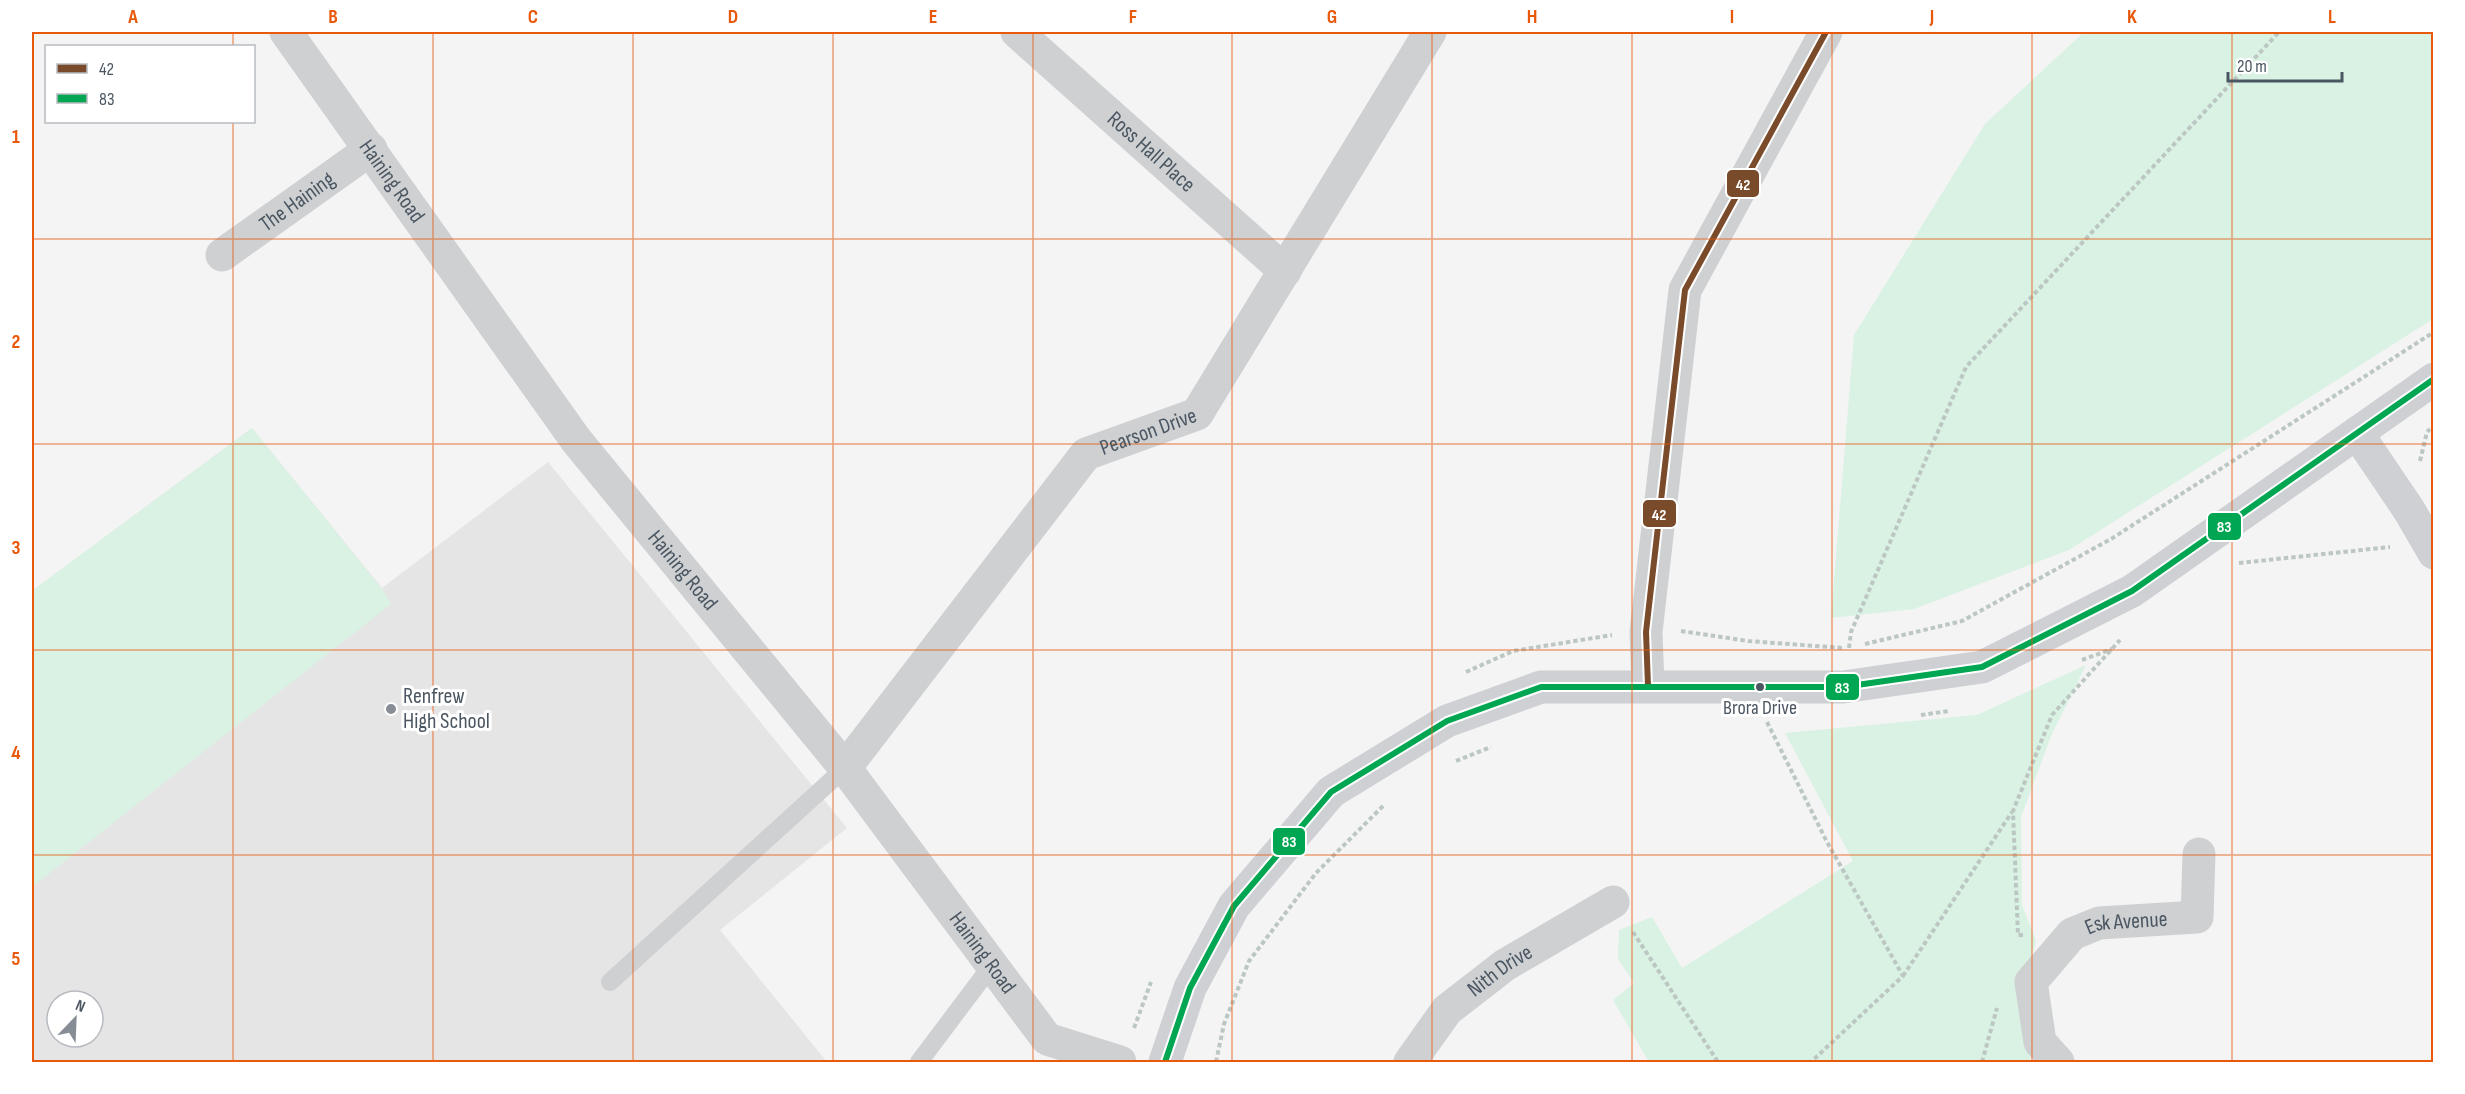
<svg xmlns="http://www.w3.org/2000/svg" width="2465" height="1094" viewBox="0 0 2465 1094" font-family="'Sofia Sans Condensed',sans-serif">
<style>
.education{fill:#e6e5e6;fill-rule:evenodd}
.green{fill:#d9f2e3}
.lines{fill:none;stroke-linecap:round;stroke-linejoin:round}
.path{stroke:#bcc7c4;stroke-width:4;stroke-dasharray:4.5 3;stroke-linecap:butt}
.lane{stroke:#ced0d2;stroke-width:18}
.street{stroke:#ced0d2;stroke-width:33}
.secondary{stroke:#ced0d4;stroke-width:33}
.bus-1-casing{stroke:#fff;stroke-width:10}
.bus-2-casing{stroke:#fff;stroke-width:10}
.bus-1{stroke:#7a4b2a;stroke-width:6}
.bus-2{stroke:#00a651;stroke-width:6}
.grid{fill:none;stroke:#e8590c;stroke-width:1.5;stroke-opacity:0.55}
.bus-dot{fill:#4a5661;stroke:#fff;stroke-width:2}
.poi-dot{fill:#868d94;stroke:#fff;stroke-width:2}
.labels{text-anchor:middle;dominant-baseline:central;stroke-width:6;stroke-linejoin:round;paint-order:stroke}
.bus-label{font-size:20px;fill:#4a5661;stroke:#fff}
.street-label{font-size:22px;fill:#4a5661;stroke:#fff}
.poi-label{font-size:22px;fill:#4a5661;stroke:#fff;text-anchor:start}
.line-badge{stroke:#fff;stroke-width:2}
.badge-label{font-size:16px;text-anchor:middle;font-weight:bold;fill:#fff}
.neatline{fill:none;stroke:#e8590c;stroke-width:2}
.grid-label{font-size:20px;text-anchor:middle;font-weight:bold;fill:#e8590c}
</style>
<rect width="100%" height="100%" fill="#f4f4f4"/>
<path class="education" d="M 252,428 L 382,588 L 548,462 L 847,828 L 720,930 L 827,1062 L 32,1062 L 32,591 ZM 57,1001 L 93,1001 L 93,1037 L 57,1037 Z"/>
<g class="green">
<path d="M 2084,32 L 2433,32 L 2433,319 L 2069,550 L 1914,609 L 1831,618 L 1854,335 L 1985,124 Z"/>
<path d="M 252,428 L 382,589 L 391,604 L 32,887 L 32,591 Z"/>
<path d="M 2086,665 L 2051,736 L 2021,817 L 2022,905 L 2036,941 L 2025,984 L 2036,1052 L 2027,1062 L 1649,1062 L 1613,1000 L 1634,983 L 1618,959 L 1619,930 L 1652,917 L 1682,968 L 1853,861 L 1785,733 L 1977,715 Z"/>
</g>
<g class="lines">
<g class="path">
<path d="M 2420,461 L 2427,432 L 2430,429"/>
<path d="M 2239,563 L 2390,547"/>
<path d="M 1681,631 L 1748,641 L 1843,648"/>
<path d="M 1865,644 L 1962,621 L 2111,539 L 2434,332"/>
<path d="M 1849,648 L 1851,632 L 1966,367 L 2279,32"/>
<path d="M 2082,660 L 2112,649"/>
<path d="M 1466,672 L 1513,651 L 1612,635"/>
<path d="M 1921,715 L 1949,711"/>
<path d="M 1767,722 L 1827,842 L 1903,976 L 1811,1062"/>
<path d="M 1456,761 L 1491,747"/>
<path d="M 1633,932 L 1718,1062"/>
<path d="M 2023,935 L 2018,935 L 2013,811 L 2052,715 L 2120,640"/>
<path d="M 1903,976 L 2012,812"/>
<path d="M 1134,1028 L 1151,982"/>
<path d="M 1216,1062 L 1224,1024 L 1249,961 L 1316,873 L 1384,805"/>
<path d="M 1982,1062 L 1997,1008"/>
</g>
<g class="lane">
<path d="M 610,982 L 845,768"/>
<path d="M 919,1062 L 992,965"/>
</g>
<g class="street">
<path id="s1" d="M 286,32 L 576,440 L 845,768 L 1047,1039 L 1120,1062"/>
<path id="s2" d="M 1017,32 L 1285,271"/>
<path id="s3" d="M 222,255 L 371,149"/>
<path d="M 1648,686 L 1646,632 L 1685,290 L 1826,32"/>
<path id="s4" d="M 845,768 L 1086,454 L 1197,414 L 1430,32"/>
<path id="s5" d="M 1410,1062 L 1447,1010 L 1505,965 L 1613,902"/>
<path id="s6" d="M 2058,1062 L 2040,1042 L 2031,982 L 2072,934 L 2099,923 L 2197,917 L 2199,854"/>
</g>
<g class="secondary">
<path d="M 2357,433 L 2409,510 L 2434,553"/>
<path d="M 1165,1062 L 1190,988 L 1234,906 L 1331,792 L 1447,721 L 1541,687 L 1843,687 L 1982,667 L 2132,591 L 2434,379"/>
</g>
<defs>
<path id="bus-1" d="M 1648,686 L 1646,632 L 1685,290 L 1826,32"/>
<path id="bus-2" d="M 1165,1062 L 1190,988 L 1234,906 L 1331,792 L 1447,721 L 1541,687 L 1843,687 L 1982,667 L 2132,591 L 2434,379"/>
</defs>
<use href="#bus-1" class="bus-1-casing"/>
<use href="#bus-2" class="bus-2-casing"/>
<use href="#bus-1" class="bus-1"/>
<use href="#bus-2" class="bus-2"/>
</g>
<path class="grid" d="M 233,32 L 233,46M 433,32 L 433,1062M 633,32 L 633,1062M 833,32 L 833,1062M 1033,32 L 1033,1062M 1232,32 L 1232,1062M 1432,32 L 1432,1062M 1632,32 L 1632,1062M 1832,32 L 1832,1062M 2032,32 L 2032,1062M 2232,32 L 2232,1062M 233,122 L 233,1062M 32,239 L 2434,239M 32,444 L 2434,444M 32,650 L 2434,650M 32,855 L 2434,855"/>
<circle class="bus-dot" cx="1760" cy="687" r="5"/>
<circle class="poi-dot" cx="391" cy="709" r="6"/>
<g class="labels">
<g class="bus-label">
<text x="1760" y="708">Brora Drive</text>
</g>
<g class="street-label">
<text stroke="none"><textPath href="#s2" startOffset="180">Ross Hall Place</textPath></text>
<text stroke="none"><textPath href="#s1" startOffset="183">Haining Road</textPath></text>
<text stroke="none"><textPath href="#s3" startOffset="92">The Haining</textPath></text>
<text stroke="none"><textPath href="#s4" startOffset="462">Pearson Drive</textPath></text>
<text stroke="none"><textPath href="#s1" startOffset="669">Haining Road</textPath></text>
<text stroke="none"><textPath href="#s6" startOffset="207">Esk Avenue</textPath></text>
<text stroke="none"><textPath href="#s1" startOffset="1155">Haining Road</textPath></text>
<text stroke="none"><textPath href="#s5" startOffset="130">Nith Drive</textPath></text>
</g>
<g class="poi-label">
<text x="403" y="696">Renfrew<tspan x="403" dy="25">High School</tspan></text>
</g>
</g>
<g class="line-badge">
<rect x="1726" y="169" width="34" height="29" rx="6" fill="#7a4b2a"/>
<rect x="1642" y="499" width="35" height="29" rx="6" fill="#7a4b2a"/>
<rect x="2207" y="512" width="35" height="29" rx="6" fill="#00a651"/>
<rect x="1825" y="673" width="35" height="28" rx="6" fill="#00a651"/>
<rect x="1272" y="827" width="34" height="29" rx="6" fill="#00a651"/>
</g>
<g class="badge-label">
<text x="1743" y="190">42</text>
<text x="1659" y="520">42</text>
<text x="2224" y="532">83</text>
<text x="1842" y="693">83</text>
<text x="1289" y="847">83</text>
</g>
<rect width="2465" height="1094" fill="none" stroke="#ffffff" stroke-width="66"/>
<rect x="45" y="45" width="210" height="78" fill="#ffffff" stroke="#b7bbc0" stroke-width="1.5"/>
<rect x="57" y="64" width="30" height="9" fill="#7a4b2a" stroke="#b7bbc0" stroke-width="1.5"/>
<text x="99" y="75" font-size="18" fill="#4a5661">42</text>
<rect x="57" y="94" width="30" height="9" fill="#00a651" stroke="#b7bbc0" stroke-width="1.5"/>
<text x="99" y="105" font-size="18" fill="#4a5661">83</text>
<g transform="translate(75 1019) rotate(23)"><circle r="28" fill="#ffffff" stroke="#b7bbc0" stroke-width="1.5"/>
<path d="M0-4.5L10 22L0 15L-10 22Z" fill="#868d94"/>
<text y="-9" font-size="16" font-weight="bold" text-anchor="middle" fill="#4a5661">N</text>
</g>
<path d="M2228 72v9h114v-9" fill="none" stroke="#4a5661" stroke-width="3"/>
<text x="2237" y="72" font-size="18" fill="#4a5661" stroke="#ffffff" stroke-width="4.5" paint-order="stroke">20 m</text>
<rect x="33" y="33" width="2399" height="1028" class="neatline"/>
<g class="grid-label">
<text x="133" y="23">A</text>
<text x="333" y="23">B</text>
<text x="533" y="23">C</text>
<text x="733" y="23">D</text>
<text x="933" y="23">E</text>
<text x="1133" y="23">F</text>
<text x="1332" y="23">G</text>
<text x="1532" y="23">H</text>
<text x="1732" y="23">I</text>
<text x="1932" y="23">J</text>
<text x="2132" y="23">K</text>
<text x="2332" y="23">L</text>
<text x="16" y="143">1</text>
<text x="16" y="348">2</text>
<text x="16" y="554">3</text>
<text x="16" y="759">4</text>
<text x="16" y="965">5</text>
</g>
</svg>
